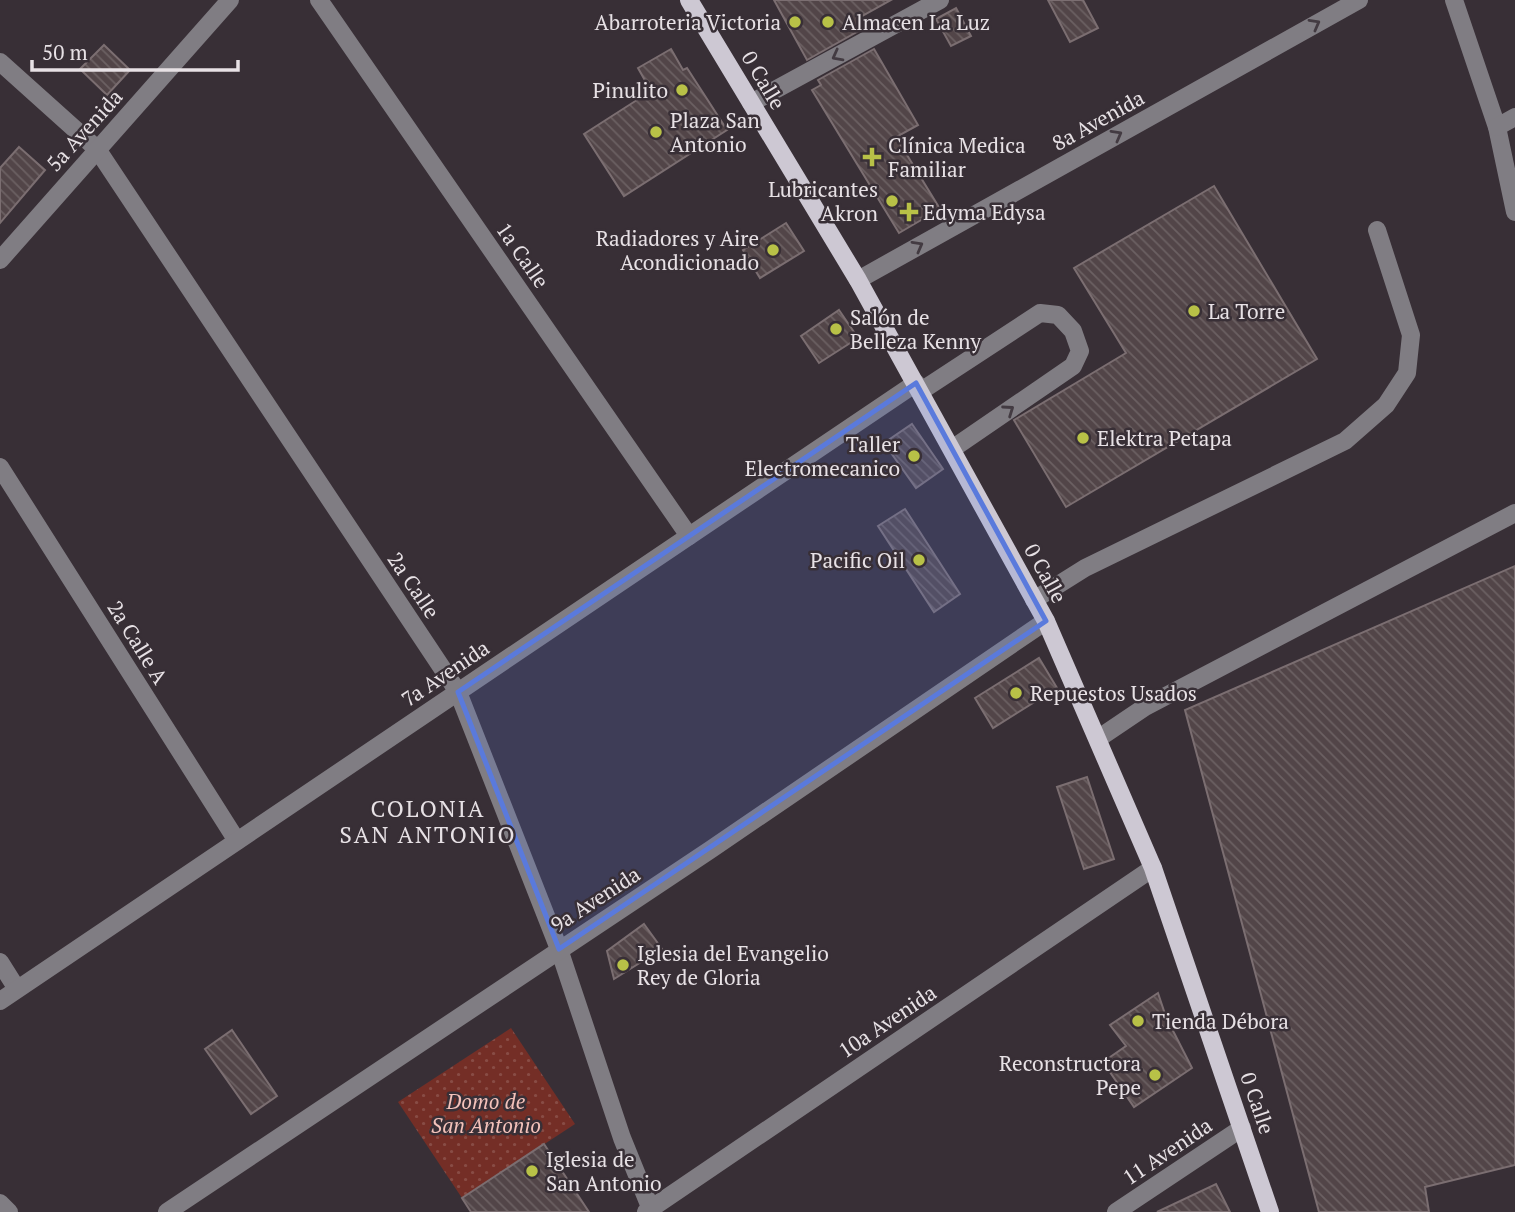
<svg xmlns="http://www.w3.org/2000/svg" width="1515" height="1212" viewBox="0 0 1515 1212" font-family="'PT Serif',serif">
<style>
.grass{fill:url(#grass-dots)}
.building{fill:url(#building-back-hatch);stroke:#7b6e71;stroke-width:2}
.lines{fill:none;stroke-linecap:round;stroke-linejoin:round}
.minor{stroke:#807d83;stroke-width:18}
.major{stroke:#cdc8d3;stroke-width:18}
.oneway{stroke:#433b42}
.marked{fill:#5a7adc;fill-opacity:0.2;stroke:#5a7adc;stroke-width:5;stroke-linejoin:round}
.poi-dot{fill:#b8c147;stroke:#382f36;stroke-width:2.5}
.labels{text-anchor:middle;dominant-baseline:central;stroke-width:5;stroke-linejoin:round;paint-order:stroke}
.poi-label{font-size:21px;fill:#e7e1e5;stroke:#382f36;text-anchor:start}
.street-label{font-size:21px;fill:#e7e1e5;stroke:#382f36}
.park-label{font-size:21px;font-style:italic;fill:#f4c2ba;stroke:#382f36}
.neighbourhood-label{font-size:23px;letter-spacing:2px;fill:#e7e1e5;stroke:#382f36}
</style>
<defs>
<pattern id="grass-dots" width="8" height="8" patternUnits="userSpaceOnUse" patternTransform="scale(1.75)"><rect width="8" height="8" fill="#742e26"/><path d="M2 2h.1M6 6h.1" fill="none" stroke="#884c45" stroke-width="1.8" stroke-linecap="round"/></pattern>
<pattern id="building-back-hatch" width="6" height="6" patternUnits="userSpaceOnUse" patternTransform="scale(1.75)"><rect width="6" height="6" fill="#524548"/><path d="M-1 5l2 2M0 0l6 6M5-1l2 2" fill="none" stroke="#6b6062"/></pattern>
</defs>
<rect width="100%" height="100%" fill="#382f36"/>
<path class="grass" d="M 511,1028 L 575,1124 L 462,1198 L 398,1102 Z"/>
<g class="building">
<path d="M 774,0 L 891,0 L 857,19 L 862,29 L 807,60 Z"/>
<path d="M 1048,0 L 1083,0 L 1098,28 L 1070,42 Z"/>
<path d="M 956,8 L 971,36 L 951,46 L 936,19 Z"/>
<path d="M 104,45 L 130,70 L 107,95 L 80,69 Z"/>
<path d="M 671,49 L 683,70 L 687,68 L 727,130 L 624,196 L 584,134 L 651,91 L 638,68 Z"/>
<path d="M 874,49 L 918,125 L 896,137 L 940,209 L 899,233 L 812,90 L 821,85 L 818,80 Z"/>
<path d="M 19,147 L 45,170 L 0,223 L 0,168 Z"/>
<path d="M 1214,186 L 1317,359 L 1066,507 L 1014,420 L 1126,353 L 1074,268 Z"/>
<path d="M 786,223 L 804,251 L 760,278 L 743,250 Z"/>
<path d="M 839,310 L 858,338 L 819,363 L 801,336 Z"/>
<path d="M 912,424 L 943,469 L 916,488 L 884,443 Z"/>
<path d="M 905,509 L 960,594 L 934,612 L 878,526 Z"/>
<path d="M 1515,566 L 1515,1165 L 1425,1187 L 1429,1212 L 1319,1212 L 1185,710 Z"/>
<path d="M 1039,658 L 1057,688 L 993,728 L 975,698 Z"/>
<path d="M 1087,777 L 1114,859 L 1084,869 L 1057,787 Z"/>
<path d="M 644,924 L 662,949 L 614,979 L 607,951 Z"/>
<path d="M 1158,993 L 1166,1017 L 1192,1068 L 1134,1107 L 1103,1062 L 1126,1046 L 1110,1025 Z"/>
<path d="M 232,1030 L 277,1096 L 251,1114 L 205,1049 Z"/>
<path d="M 544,1144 L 589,1212 L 471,1212 L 462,1198 Z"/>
<path d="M 1216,1184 L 1230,1212 L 1157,1212 Z"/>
</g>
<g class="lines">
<g class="minor">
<path d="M 319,0 L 689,536"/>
<path d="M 1454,0 L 1497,127 L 1515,212"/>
<path d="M 0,62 L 97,149 L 458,692 L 559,949 L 622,1138 L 652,1212"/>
<path d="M 751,103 L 940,0"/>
<path d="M 1497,127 L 1515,117"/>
<path d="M 0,260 L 230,0"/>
<path d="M 858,280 L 1359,0"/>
<path d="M 921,391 L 1040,313 L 1058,315 L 1073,331 L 1080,351 L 1073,366 L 952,449"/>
<path d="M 0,467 L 237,841"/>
<path d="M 1034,600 L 1085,568 L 1345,441 L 1386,405 L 1407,373 L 1411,335 L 1377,230"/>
<path d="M 1099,738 L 1145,707 L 1515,513"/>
<path d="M 0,962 L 17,989"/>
<path d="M 0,1001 L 916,383"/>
<path d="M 0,1203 L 9,1212"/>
<path d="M 167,1212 L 710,850 L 1046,621"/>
<path d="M 646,1212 L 1153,868"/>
<path d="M 1116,1212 L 1242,1128"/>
</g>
<path class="major" d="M 689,0 L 858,280 L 1046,621 L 1153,868 L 1270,1212"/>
</g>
<defs><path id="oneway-chevron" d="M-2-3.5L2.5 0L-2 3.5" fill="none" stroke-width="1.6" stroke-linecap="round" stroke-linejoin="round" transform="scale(1.75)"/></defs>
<g class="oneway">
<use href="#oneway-chevron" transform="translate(1315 24) rotate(-29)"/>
<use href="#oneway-chevron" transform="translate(837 56) rotate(152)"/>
<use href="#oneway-chevron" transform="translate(1117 135) rotate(-29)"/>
<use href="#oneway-chevron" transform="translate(918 246) rotate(-29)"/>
<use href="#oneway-chevron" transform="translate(1009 410) rotate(-35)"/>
</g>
<path class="marked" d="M 916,383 L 1046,621 L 559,949 L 458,692 Z"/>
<g class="poi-dot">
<circle cx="795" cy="22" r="7"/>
<circle cx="828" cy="22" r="7"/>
<circle cx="682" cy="90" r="7"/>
<circle cx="656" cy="132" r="7"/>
<path d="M868.5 146.5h7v7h7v7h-7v7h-7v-7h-7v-7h7z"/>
<circle cx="892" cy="201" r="7"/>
<path d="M905.5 201.5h7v7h7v7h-7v7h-7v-7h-7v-7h7z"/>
<circle cx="773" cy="250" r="7"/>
<circle cx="1194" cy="311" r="7"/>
<circle cx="836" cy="329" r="7"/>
<circle cx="1083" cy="438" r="7"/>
<circle cx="914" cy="456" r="7"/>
<circle cx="919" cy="560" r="7"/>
<circle cx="1016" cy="693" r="7"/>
<circle cx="623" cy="965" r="7"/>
<circle cx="1138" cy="1021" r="7"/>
<circle cx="1155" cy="1075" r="7"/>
<circle cx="532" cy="1171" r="7"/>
</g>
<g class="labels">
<g class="poi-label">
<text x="781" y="22" text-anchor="end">Abarroteria Victoria</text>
<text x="842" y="22">Almacen La Luz</text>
<text x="668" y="90" text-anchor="end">Pinulito</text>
<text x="670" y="120">Plaza San<tspan x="670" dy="24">Antonio</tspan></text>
<text x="888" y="145">Clínica Medica<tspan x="888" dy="24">Familiar</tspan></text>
<text x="878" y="189" text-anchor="end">Lubricantes<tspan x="878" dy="24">Akron</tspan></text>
<text x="923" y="212">Edyma Edysa</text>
<text x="759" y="238" text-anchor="end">Radiadores y Aire<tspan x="759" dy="24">Acondicionado</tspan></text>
<text x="1208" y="311">La Torre</text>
<text x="850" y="317">Salón de<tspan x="850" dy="24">Belleza Kenny</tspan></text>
<text x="1097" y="438">Elektra Petapa</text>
<text x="900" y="444" text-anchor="end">Taller<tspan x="900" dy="24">Electromecanico</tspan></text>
<text x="905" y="560" text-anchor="end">Pacific Oil</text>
<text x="1030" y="693">Repuestos Usados</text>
<text x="637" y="953">Iglesia del Evangelio<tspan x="637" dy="24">Rey de Gloria</tspan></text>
<text x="1152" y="1021">Tienda Débora</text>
<text x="1141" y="1063" text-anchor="end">Reconstructora<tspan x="1141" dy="24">Pepe</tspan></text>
<text x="546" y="1159">Iglesia de<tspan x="546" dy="24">San Antonio</tspan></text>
</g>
<g class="street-label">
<text transform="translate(764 80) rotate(59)">0 Calle</text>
<text transform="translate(1098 120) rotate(-29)">8a Avenida</text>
<text transform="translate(84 130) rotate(-48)">5a Avenida</text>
<text transform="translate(523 255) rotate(55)">1a Calle</text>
<text transform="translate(1046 573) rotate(61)">0 Calle</text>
<text transform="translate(414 585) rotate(56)">2a Calle</text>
<text transform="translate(138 642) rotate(58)">2a Calle A</text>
<text transform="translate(445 673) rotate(-34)">7a Avenida</text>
<text transform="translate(595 899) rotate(-33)">9a Avenida</text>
<text transform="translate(887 1021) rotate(-34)">10a Avenida</text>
<text transform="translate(1258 1103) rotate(71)">0 Calle</text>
<text transform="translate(1167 1151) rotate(-34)">11 Avenida</text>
</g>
<g class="park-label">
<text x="486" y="1101">Domo de<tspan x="486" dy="24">San Antonio</tspan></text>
</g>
<g class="neighbourhood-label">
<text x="428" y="808">COLONIA<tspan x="428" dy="26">SAN ANTONIO</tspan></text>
</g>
</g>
<path d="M32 60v10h206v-10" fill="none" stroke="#e7e1e5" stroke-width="3.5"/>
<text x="42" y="60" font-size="21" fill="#e7e1e5" stroke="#382f36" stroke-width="5" paint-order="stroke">50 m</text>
</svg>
